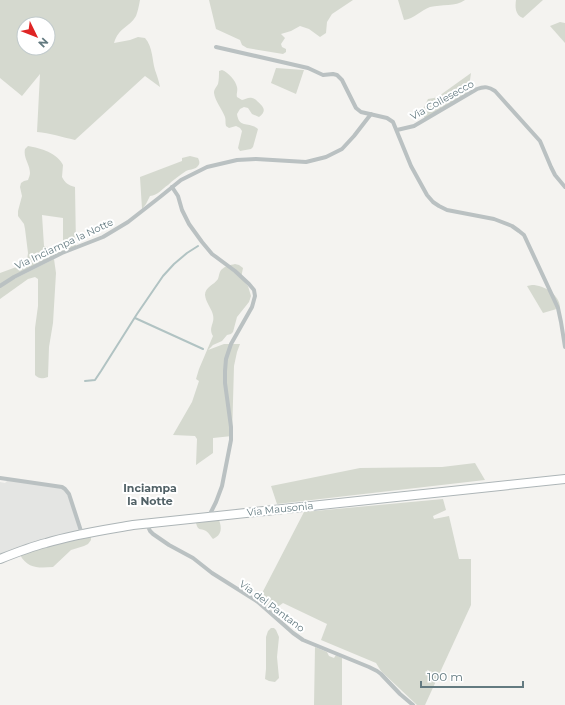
<svg xmlns="http://www.w3.org/2000/svg" width="565" height="705" viewBox="0 0 565 705" font-family="Montserrat,sans-serif">
<style>
.built{fill:#e4e5e3}
.green{fill:#d5d9cf;fill-rule:evenodd}
.lines{fill:none;stroke-linecap:round;stroke-linejoin:round}
.stream{stroke:#b1c3c3;stroke-width:2}
.secondary-casing{stroke:#adb5b7;stroke-width:10}
.street{stroke:#bac1c2;stroke-width:4}
.secondary{stroke:#fff;stroke-width:8}
.labels{text-anchor:middle;dominant-baseline:central;stroke-width:4;stroke-linejoin:round;paint-order:stroke}
.street-label{font-size:10px;fill:#637a80;stroke:#fff}
.neighbourhood-label{font-size:11px;font-weight:bold;fill:#516166;stroke:#fff}
</style>
<rect width="100%" height="100%" fill="#f4f3f0"/>
<path class="built" d="M 8,480 L 55,486 L 66,491 L 81,530 L 47,539 L 0,555 L 0,482 L 5,483 Z"/>
<g class="green">
<path d="M 0,0 L 140,0 C 139,5 138,11 136,16 C 129,28 119,27 114,43 L 130,40 L 138,37 L 145,38 C 153,47 152,60 155,70 C 157,76 159,81 160,87 L 145,76 L 75,140 C 62,137 50,133 37,132 L 40,74 L 22,96 L 0,78 ZM 24,24 L 48,24 L 48,48 L 24,48 Z"/>
<path d="M 209,0 L 353,0 L 332,14 L 327,22 L 326,33 L 320,37 L 309,29 L 300,26 L 291,31 L 281,34 L 285,38 L 281,44 L 282,47 L 286,49 L 286,52 L 283,54 L 247,48 L 242,45 L 240,40 L 216,29 Z"/>
<path d="M 398,0 L 465,0 C 455,7 442,4 430,7 C 421,10 414,19 404,20 Z"/>
<path d="M 516,0 L 543,0 L 523,18 C 515,15 515,7 516,0 Z"/>
<path d="M 560,22 L 565,23 L 565,43 L 550,26 Z"/>
<path d="M 276,68 L 304,70 L 296,94 L 271,83 Z"/>
<path d="M 222,70 C 228,72 236,81 237,87 C 238,91 236,94 237,97 L 242,100 C 245,100 248,97 252,98 C 254,98 256,100 257,101 C 264,107 267,111 259,117 L 252,114 L 248,108 L 244,107 L 240,109 L 237,114 C 239,129 249,121 258,129 L 253,147 L 251,149 L 240,151 L 238,148 L 242,131 L 240,128 L 236,126 L 229,128 L 226,126 C 225,123 226,120 225,117 C 222,109 215,101 214,93 C 214,89 216,88 218,84 C 219,80 219,75 219,71 Z"/>
<path d="M 471,73 L 470,80 L 467,94 L 425,119 L 422,111 L 428,99 L 434,98 L 439,96 Z"/>
<path d="M 28,146 C 41,148 57,153 63,165 L 62,177 C 65,183 68,185 75,187 L 76,246 L 0,285 L 0,273 L 19,266 L 24,263 L 27,260 L 28,253 L 25,229 L 24,224 L 18,216 L 18,211 L 22,196 L 20,187 L 21,183 L 24,181 L 28,180 C 29,177 30,175 30,173 C 30,164 23,158 25,149 ZM 42,215 L 63,218 L 63,248 L 60,247 L 51,248 L 44,246 Z"/>
<path d="M 190,156 L 198,158 C 200,162 200,164 197,167 C 194,170 189,169 186,171 C 180,175 173,180 168,185 C 162,189 158,195 150,196 L 146,204 L 142,209 L 140,177 L 182,161 L 182,158 Z"/>
<path d="M 54,259 L 56,273 L 53,323 L 49,347 L 48,377 C 42,379 39,379 35,375 L 35,328 L 38,306 L 38,279 L 35,277 L 28,279 L 0,299 L 0,287 L 10,281 Z"/>
<path d="M 235,264 L 239,265 L 243,268 L 241,278 L 248,286 L 251,296 L 249,302 L 237,317 L 233,332 L 231,334 L 227,335 L 222,341 L 213,345 L 208,350 L 224,344 L 240,344 L 237,352 L 234,366 L 232,436 L 213,438 L 213,453 L 196,465 L 197,439 L 195,436 L 173,435 L 192,402 L 199,381 L 196,379 L 199,369 L 213,336 C 208,327 215,324 213,315 C 212,309 206,303 205,295 C 205,287 214,285 218,279 C 219,276 219,273 221,270 C 225,266 230,265 235,264 Z"/>
<path d="M 532,285 C 544,285 560,295 560,308 L 543,313 L 527,286 Z"/>
<path d="M 475,463 L 485,480 L 277,504 L 271,486 L 360,468 L 442,467 Z"/>
<path d="M 443,499 L 446,510 L 433,516 L 434,519 L 449,516 L 459,559 L 471,559 L 471,605 L 425,705 L 417,705 L 381,671 L 376,663 L 321,640 L 327,624 L 283,603 L 272,611 L 259,599 L 304,512 Z"/>
<path d="M 219,520 C 222,528 222,535 213,539 C 211,537 209,533 206,531 C 200,528 198,531 196,523 Z"/>
<path d="M 91,537 L 91,540 L 88,544 L 84,546 L 71,550 L 53,567 C 39,568 28,569 20,555 L 52,545 Z"/>
<path d="M 271,628 L 274,628 L 276,630 L 279,637 L 277,657 L 279,678 L 275,682 L 269,681 L 265,679 L 266,669 L 266,637 L 268,631 Z"/>
<path d="M 315,647 L 327,652 L 329,656 L 334,658 L 336,655 L 342,658 L 342,705 L 314,705 Z"/>
</g>
<g class="lines">
<g class="stream">
<path d="M 135,318 L 203,349"/>
<path d="M 85,381 L 95,380 L 101,371 L 137,314 L 163,276 L 174,264 L 187,253 L 198,246"/>
</g>
<defs>
<path id="secondary" d="M 0,559 C 15,553 30,547 46,543 C 75,534 104,530 133,525 L 565,479"/>
</defs>
<use href="#secondary" class="secondary-casing"/>
<g class="street">
<path d="M 216,47 L 308,68 L 323,75 L 333,74 L 337,75 L 342,80 L 356,108 L 361,112 L 387,118 L 393,122 L 411,166 L 427,195 L 433,202 L 439,206 L 447,210 L 494,219 L 512,226 L 519,231 L 524,235 L 558,308 L 561,322 L 565,347"/>
<path d="M 397,130 L 414,126 L 477,89 C 485,86 489,87 495,91 L 540,141 L 551,167 L 555,175 L 565,187"/>
<path d="M 172,187 L 178,196 L 182,210 L 189,224 L 202,242 L 212,254 L 235,271 L 249,284 L 254,290 L 255,296 L 252,307 L 231,344 L 226,359 L 225,371 L 225,383 L 231,427 L 231,440 L 222,486 L 216,502 L 211,512 L 210,516"/>
<path d="M 0,286 L 14,277 L 62,253 L 103,237 L 128,222 L 160,197 L 181,180 L 207,167 L 237,160 L 256,159 L 306,162 L 326,157 L 342,149 L 354,136 L 371,114"/>
<path d="M 0,478 L 14,480 L 62,487 L 65,489 L 69,494 L 82,534"/>
<path d="M 147,524 L 150,531 L 153,534 L 169,545 L 193,558 L 212,573 L 258,602 L 293,633 L 303,640 L 369,667 L 377,671 L 381,674 L 400,694 L 413,705"/>
</g>
<use href="#secondary" class="secondary"/>
</g>
<g class="labels">
<g class="street-label">
<text transform="translate(442 100) rotate(-29)">Via Collesecco</text>
<text transform="translate(64 244) rotate(-25)">Via Inciampa la Notte</text>
<text transform="translate(280 509) rotate(-6)">Via Mausonia</text>
<text transform="translate(272 606) rotate(37)">Via del Pantano</text>
</g>
<g class="neighbourhood-label">
<text x="150" y="488">Inciampa<tspan x="150" dy="13">la Notte</tspan></text>
</g>
</g>
<g transform="translate(36 36) rotate(133)"><circle r="19" fill="#ffffff" stroke="#c1cacc"/>
<path d="M0-3L7 15L0 10L-7 15Z" fill="#df2525"/>
<text y="-6" font-size="11" font-weight="bold" text-anchor="middle" fill="#637a80">N</text>
</g>
<path d="M421 681v6h102v-6" fill="none" stroke="#637a80" stroke-width="2"/>
<text x="427" y="681" font-size="12" fill="#637a80" stroke="#ffffff" stroke-width="3" paint-order="stroke">100 m</text>
</svg>
